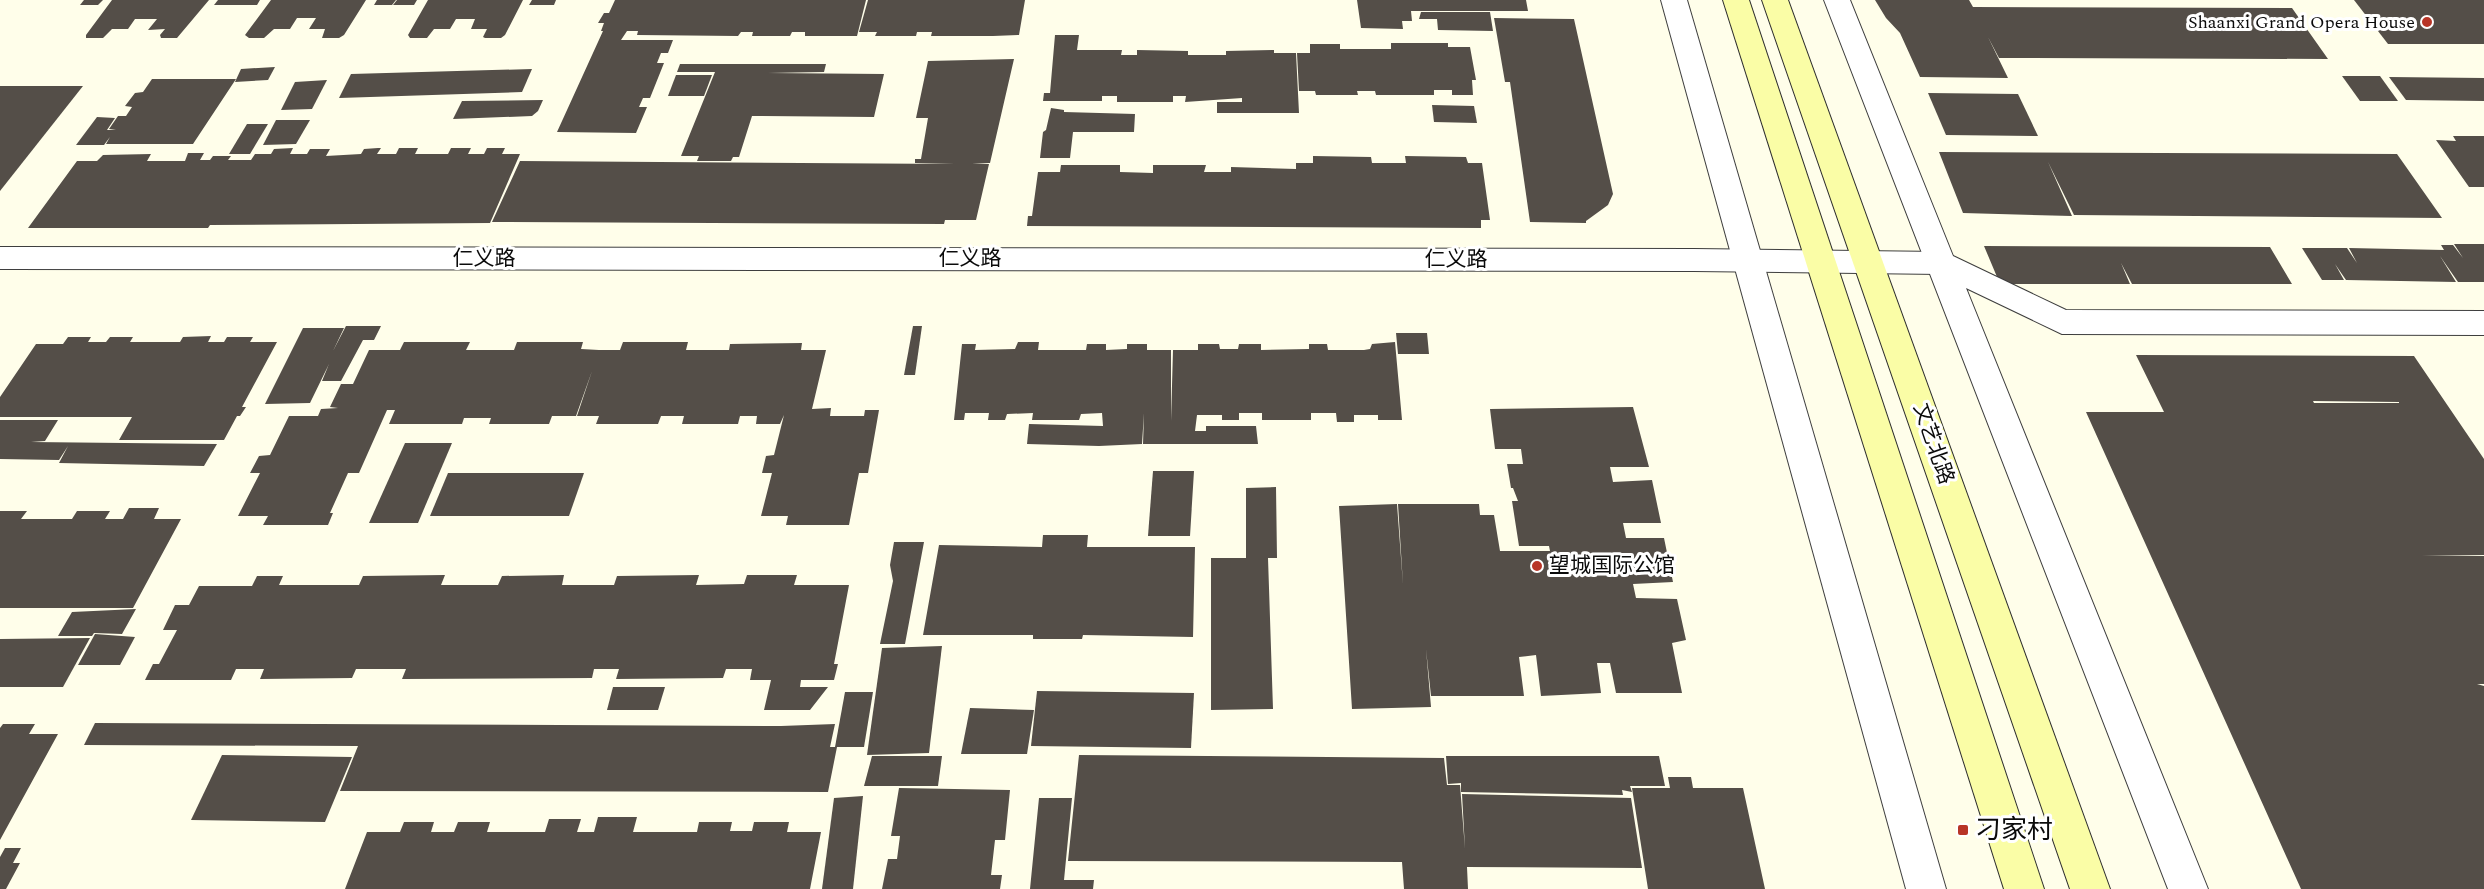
<svg xmlns="http://www.w3.org/2000/svg" width="2484" height="889" viewBox="0 0 2484 889" font-family="Spectral,'Noto Sans SC',serif">
<style>
.building{fill:#544e48;fill-rule:evenodd}
.lines{fill:none;stroke-linecap:round;stroke-linejoin:round}
.minor-casing{stroke:#3e3e3e;stroke-width:2}
.tertiary-casing{stroke:#3e3e3e;stroke-width:2}
.secondary-casing{stroke:#2d2d2d;stroke-width:2}
.minor{fill:#fff;fill-rule:evenodd}
.tertiary{fill:#fff;fill-rule:evenodd}
.secondary{fill:#fafda6;fill-rule:evenodd}
.poi-dot{fill:#b83527;stroke:#fff;stroke-width:2}
.labels{text-anchor:middle;dominant-baseline:central;stroke-width:6;stroke-linejoin:round;paint-order:stroke}
.far-poi-label{font-size:18px;fill:#0b0b0b;stroke:#fff;text-anchor:end}
.street-label{font-size:21px;fill:#0b0b0b;stroke:#fff}
.poi-label{font-size:21px;fill:#0b0b0b;stroke:#fff;text-anchor:start}
.near-poi-label{font-size:26px;fill:#0b0b0b;stroke:#fff;text-anchor:start}
</style>
<rect width="100%" height="100%" fill="#fffeea"/>
<g class="building">
<path d="M 84,0 L 103,0 L 98,5 L 80,5 Z"/>
<path d="M 112,0 L 209,0 L 177,38 L 161,38 L 160,35 L 165,29 L 148,30 L 157,19 L 135,19 L 128,29 L 112,29 L 103,38 L 86,38 L 86,35 Z"/>
<path d="M 218,0 L 260,0 L 257,5 L 214,5 Z"/>
<path d="M 271,0 L 366,0 L 344,35 L 339,38 L 322,38 L 325,29 L 309,29 L 316,18 L 297,18 L 290,29 L 274,29 L 264,38 L 249,38 L 245,35 Z"/>
<path d="M 377,0 L 396,0 L 392,5 L 374,5 Z"/>
<path d="M 397,0 L 417,0 L 414,5 L 393,5 Z"/>
<path d="M 428,0 L 523,0 L 505,35 L 501,38 L 485,38 L 483,37 L 487,29 L 471,29 L 475,19 L 456,19 L 450,29 L 434,29 L 427,38 L 410,38 L 408,35 Z"/>
<path d="M 532,0 L 556,0 L 554,5 L 529,5 Z"/>
<path d="M 615,0 L 866,0 L 857,36 L 805,36 L 805,32 L 792,32 L 790,36 L 752,36 L 753,32 L 741,32 L 738,36 L 637,35 L 638,31 L 627,31 L 621,40 L 673,40 L 668,53 L 661,53 L 657,63 L 664,63 L 650,98 L 643,98 L 639,107 L 647,107 L 636,133 L 557,132 L 603,31 L 601,31 L 604,23 L 598,23 L 604,13 L 609,13 Z"/>
<path d="M 868,0 L 1025,0 L 1019,35 L 993,36 L 931,36 L 932,32 L 917,32 L 916,36 L 875,36 L 877,32 L 859,32 Z"/>
<path d="M 1357,0 L 1526,0 L 1528,11 L 1411,11 L 1412,21 L 1402,21 L 1403,29 L 1361,28 Z"/>
<path d="M 1875,0 L 1969,0 L 1973,7 L 2292,8 L 2328,59 L 1999,58 L 1988,37 L 2008,78 L 1920,77 L 1900,33 L 1886,18 Z"/>
<path d="M 2354,0 L 2484,0 L 2484,44 L 2388,44 Z"/>
<path d="M 1421,12 L 1490,12 L 1493,31 L 1438,30 L 1437,19 L 1419,19 Z"/>
<path d="M 1494,18 L 1574,19 L 1613,194 L 1608,205 L 1586,221 L 1586,223 L 1530,222 L 1510,82 L 1505,82 Z"/>
<path d="M 1055,35 L 1079,35 L 1077,50 L 1122,50 L 1121,55 L 1137,55 L 1137,50 L 1188,51 L 1188,55 L 1226,55 L 1226,51 L 1274,50 L 1274,53 L 1296,53 L 1299,113 L 1217,113 L 1217,102 L 1242,102 L 1242,98 L 1185,102 L 1186,96 L 1173,96 L 1173,102 L 1117,102 L 1117,96 L 1102,96 L 1102,101 L 1043,101 L 1044,93 L 1050,93 Z"/>
<path d="M 1391,43 L 1448,43 L 1448,47 L 1470,47 L 1476,80 L 1472,80 L 1473,95 L 1452,95 L 1452,90 L 1434,90 L 1434,95 L 1376,95 L 1375,91 L 1357,91 L 1358,95 L 1316,95 L 1315,91 L 1299,91 L 1297,53 L 1310,53 L 1310,44 L 1340,44 L 1340,49 L 1391,49 Z"/>
<path d="M 1014,59 L 990,163 L 972,163 L 989,164 L 976,220 L 945,220 L 944,224 L 492,222 L 520,161 L 955,164 L 915,163 L 915,159 L 921,159 L 928,118 L 916,118 L 928,61 Z"/>
<path d="M 680,64 L 826,64 L 824,72 L 768,73 L 884,74 L 874,117 L 752,116 L 739,157 L 733,157 L 731,161 L 697,161 L 699,156 L 681,156 L 715,72 L 677,72 Z"/>
<path d="M 275,67 L 268,80 L 235,82 L 241,69 Z"/>
<path d="M 532,69 L 522,92 L 339,98 L 351,74 Z"/>
<path d="M 676,75 L 712,75 L 704,96 L 668,96 Z"/>
<path d="M 2342,76 L 2380,76 L 2398,101 L 2360,101 Z"/>
<path d="M 2389,77 L 2484,78 L 2484,101 L 2406,100 Z"/>
<path d="M 152,79 L 236,79 L 193,144 L 106,144 L 110,137 L 104,145 L 76,145 L 97,117 L 115,118 L 107,130 L 116,130 L 109,129 L 118,116 L 126,116 L 132,107 L 125,106 L 135,93 L 143,92 Z"/>
<path d="M 327,80 L 312,109 L 281,110 L 295,82 Z"/>
<path d="M 0,86 L 83,86 L 0,191 Z"/>
<path d="M 1928,93 L 2018,94 L 2038,136 L 1946,135 Z"/>
<path d="M 543,100 L 538,111 L 532,116 L 453,119 L 462,101 Z"/>
<path d="M 1432,105 L 1474,106 L 1477,123 L 1434,122 Z"/>
<path d="M 1051,108 L 1064,110 L 1064,112 L 1135,114 L 1134,132 L 1073,132 L 1070,158 L 1040,158 L 1043,132 L 1046,130 Z"/>
<path d="M 276,120 L 310,120 L 296,144 L 263,145 Z"/>
<path d="M 247,124 L 268,124 L 250,154 L 229,154 Z"/>
<path d="M 2453,136 L 2484,136 L 2484,187 L 2469,187 L 2436,140 L 2456,141 Z"/>
<path d="M 293,148 L 290,154 L 307,154 L 310,149 L 330,149 L 326,156 L 361,154 L 364,149 L 378,148 L 381,148 L 377,154 L 396,154 L 399,148 L 418,148 L 415,154 L 448,154 L 451,148 L 471,148 L 468,154 L 484,154 L 487,148 L 505,148 L 502,154 L 520,154 L 490,223 L 210,225 L 208,228 L 28,228 L 77,161 L 97,161 L 103,155 L 151,154 L 147,161 L 185,161 L 188,153 L 204,153 L 200,160 L 210,160 L 213,156 L 231,156 L 228,160 L 251,160 L 255,154 L 271,154 L 274,149 Z"/>
<path d="M 1939,152 L 2397,154 L 2442,218 L 2074,215 L 2048,162 L 2072,216 L 1963,213 Z"/>
<path d="M 1313,156 L 1371,157 L 1372,163 L 1406,163 L 1405,156 L 1466,157 L 1468,163 L 1482,163 L 1490,220 L 1481,220 L 1481,228 L 1027,226 L 1028,216 L 1032,216 L 1038,172 L 1060,172 L 1061,165 L 1120,165 L 1120,172 L 1153,173 L 1153,165 L 1206,165 L 1204,172 L 1231,172 L 1231,167 L 1296,169 L 1296,163 L 1313,163 Z"/>
<path d="M 2454,244 L 2484,244 L 2484,282 L 2458,282 L 2440,256 L 2456,282 L 2346,280 L 2335,264 L 2344,280 L 2322,280 L 2302,248 L 2347,248 L 2357,263 L 2349,248 L 2444,250 L 2441,245 L 2453,245 L 2463,258 Z"/>
<path d="M 1984,246 L 2270,247 L 2292,284 L 2132,284 L 2121,263 L 2130,284 L 2000,284 Z"/>
<path d="M 346,326 L 381,326 L 374,340 L 363,340 L 341,381 L 322,381 L 329,364 L 310,403 L 265,404 L 303,328 L 344,328 L 333,351 Z"/>
<path d="M 913,326 L 922,326 L 915,375 L 904,375 Z"/>
<path d="M 1396,333 L 1427,333 L 1429,354 L 1398,354 Z"/>
<path d="M 211,336 L 208,342 L 224,342 L 227,337 L 253,337 L 250,342 L 277,342 L 242,407 L 246,407 L 240,416 L 237,416 L 224,440 L 119,440 L 132,417 L 0,417 L 0,397 L 36,344 L 63,344 L 68,337 L 91,337 L 88,342 L 106,342 L 110,337 L 133,337 L 130,342 L 180,342 L 183,337 Z"/>
<path d="M 404,342 L 470,342 L 466,350 L 514,350 L 517,342 L 583,342 L 581,349 L 599,350 L 620,350 L 623,342 L 688,342 L 686,350 L 729,350 L 730,344 L 802,343 L 801,350 L 826,350 L 812,409 L 831,408 L 830,416 L 864,416 L 865,410 L 879,410 L 868,473 L 859,473 L 849,525 L 786,525 L 788,516 L 761,516 L 772,473 L 762,473 L 766,456 L 774,455 L 784,415 L 780,424 L 756,424 L 757,416 L 740,416 L 738,424 L 682,424 L 684,416 L 661,416 L 658,424 L 596,424 L 599,416 L 577,416 L 592,371 L 576,416 L 552,416 L 549,424 L 489,424 L 491,418 L 464,418 L 462,424 L 389,424 L 395,410 L 387,410 L 359,473 L 348,473 L 330,513 L 333,513 L 328,525 L 263,525 L 268,516 L 238,516 L 260,473 L 250,473 L 259,456 L 270,455 L 289,416 L 318,416 L 321,409 L 338,408 L 330,407 L 341,384 L 353,384 L 369,350 L 400,350 Z"/>
<path d="M 1018,342 L 1039,342 L 1038,350 L 1086,350 L 1087,344 L 1106,344 L 1106,350 L 1127,349 L 1127,344 L 1147,344 L 1147,350 L 1171,350 L 1171,421 L 1173,350 L 1198,350 L 1198,344 L 1219,344 L 1220,349 L 1238,349 L 1239,344 L 1261,344 L 1261,350 L 1309,349 L 1309,344 L 1327,344 L 1328,350 L 1364,350 L 1370,349 L 1372,344 L 1395,342 L 1402,420 L 1378,420 L 1378,415 L 1354,415 L 1354,422 L 1337,422 L 1336,413 L 1311,413 L 1311,420 L 1262,420 L 1262,413 L 1239,413 L 1239,420 L 1222,420 L 1222,415 L 1197,415 L 1195,431 L 1206,431 L 1206,426 L 1256,426 L 1258,444 L 1143,444 L 1144,413 L 1142,444 L 1099,446 L 1027,444 L 1029,424 L 1103,426 L 1102,413 L 1081,414 L 1079,420 L 1032,420 L 1033,413 L 1007,414 L 1005,420 L 988,420 L 989,413 L 965,413 L 964,420 L 954,420 L 962,344 L 976,344 L 975,350 L 1015,349 Z"/>
<path d="M 2136,355 L 2414,356 L 2484,459 L 2484,555 L 2422,555 L 2484,556 L 2484,684 L 2477,684 L 2484,686 L 2484,889 L 2301,889 L 2086,412 L 2164,412 ZM 2313,401 L 2399,402 L 2399,403 L 2314,403 Z"/>
<path d="M 1633,407 L 1649,467 L 1610,467 L 1613,482 L 1652,480 L 1661,523 L 1623,523 L 1626,538 L 1664,538 L 1673,582 L 1633,584 L 1636,598 L 1677,599 L 1686,640 L 1672,643 L 1682,693 L 1616,693 L 1610,663 L 1597,663 L 1601,693 L 1541,696 L 1536,655 L 1519,657 L 1524,696 L 1431,696 L 1426,649 L 1431,707 L 1352,709 L 1339,506 L 1397,504 L 1403,585 L 1398,504 L 1479,504 L 1480,515 L 1494,515 L 1500,551 L 1550,551 L 1549,546 L 1519,546 L 1512,501 L 1518,501 L 1513,488 L 1511,488 L 1507,464 L 1523,464 L 1521,449 L 1495,449 L 1490,409 Z"/>
<path d="M 0,420 L 58,420 L 45,441 L 31,442 L 217,444 L 204,466 L 59,463 L 68,446 L 59,460 L 0,459 Z"/>
<path d="M 405,443 L 452,443 L 418,523 L 369,523 Z"/>
<path d="M 1153,471 L 1194,471 L 1190,536 L 1148,536 Z"/>
<path d="M 448,473 L 584,473 L 569,516 L 430,516 Z"/>
<path d="M 1276,487 L 1277,558 L 1268,558 L 1273,709 L 1211,710 L 1211,558 L 1246,558 L 1246,488 Z"/>
<path d="M 129,508 L 159,508 L 154,519 L 181,519 L 133,608 L 0,608 L 0,511 L 27,511 L 21,519 L 72,519 L 77,511 L 110,511 L 105,519 L 123,519 Z"/>
<path d="M 1043,535 L 1088,535 L 1087,547 L 1195,547 L 1193,637 L 1083,635 L 1082,639 L 1033,639 L 1033,635 L 923,635 L 939,545 L 1042,547 Z"/>
<path d="M 894,542 L 924,542 L 905,644 L 880,644 L 893,581 L 890,565 Z"/>
<path d="M 445,575 L 441,585 L 498,585 L 502,576 L 564,575 L 562,585 L 614,585 L 617,576 L 699,575 L 696,585 L 744,584 L 747,575 L 797,575 L 794,585 L 849,585 L 834,664 L 838,664 L 834,680 L 801,680 L 800,687 L 828,687 L 810,710 L 764,710 L 771,680 L 750,680 L 752,669 L 726,669 L 723,678 L 616,679 L 619,669 L 594,669 L 592,678 L 402,679 L 406,669 L 356,669 L 352,678 L 260,679 L 264,669 L 236,669 L 231,680 L 145,680 L 153,664 L 159,664 L 177,630 L 163,630 L 175,605 L 189,605 L 199,586 L 252,586 L 257,576 L 283,576 L 279,585 L 359,585 L 363,576 Z"/>
<path d="M 136,609 L 122,634 L 94,633 L 92,636 L 58,636 L 72,612 Z"/>
<path d="M 95,634 L 135,637 L 120,665 L 78,665 Z"/>
<path d="M 90,638 L 63,687 L 0,687 L 0,639 Z"/>
<path d="M 942,646 L 929,753 L 867,755 L 882,648 Z"/>
<path d="M 613,687 L 665,687 L 658,710 L 607,710 Z"/>
<path d="M 1037,691 L 1194,693 L 1191,748 L 1031,746 Z"/>
<path d="M 845,692 L 873,692 L 864,747 L 835,747 Z"/>
<path d="M 970,708 L 1034,710 L 1027,754 L 961,754 Z"/>
<path d="M 95,723 L 781,726 L 835,724 L 830,747 L 822,747 L 837,747 L 828,792 L 340,791 L 358,746 L 84,745 Z"/>
<path d="M 3,724 L 35,724 L 29,734 L 58,734 L 0,840 L 0,728 Z"/>
<path d="M 222,755 L 352,757 L 325,822 L 191,820 Z"/>
<path d="M 1079,755 L 1444,758 L 1447,785 L 1460,785 L 1465,849 L 1462,794 L 1631,798 L 1642,868 L 1467,867 L 1468,889 L 1404,889 L 1402,862 L 1068,861 Z"/>
<path d="M 872,756 L 942,756 L 938,786 L 864,786 Z"/>
<path d="M 1446,756 L 1659,756 L 1665,786 L 1630,786 L 1632,792 L 1622,790 L 1623,795 L 1461,792 L 1461,783 L 1448,784 Z"/>
<path d="M 1668,777 L 1691,777 L 1693,788 L 1743,788 L 1765,889 L 1648,889 L 1632,788 L 1670,788 Z"/>
<path d="M 899,788 L 1010,790 L 1005,840 L 995,840 L 991,875 L 1002,875 L 1000,889 L 882,889 L 888,859 L 897,859 L 900,836 L 891,836 Z"/>
<path d="M 863,796 L 853,889 L 822,889 L 834,798 Z"/>
<path d="M 1039,798 L 1072,798 L 1064,880 L 1094,880 L 1093,889 L 1030,889 Z"/>
<path d="M 598,817 L 637,817 L 633,832 L 697,832 L 699,822 L 732,822 L 730,831 L 752,831 L 754,822 L 789,822 L 787,832 L 821,832 L 810,889 L 345,889 L 367,832 L 400,832 L 404,822 L 434,822 L 431,832 L 454,832 L 458,822 L 490,822 L 487,832 L 545,832 L 549,819 L 581,819 L 577,832 L 594,832 Z"/>
<path d="M 5,848 L 21,848 L 13,863 L 20,863 L 6,889 L 0,889 L 0,857 Z"/>
</g>
<g class="lines">
<defs>
<g id="minor">
<path d="M 1661,0 L 1687,0 L 1946,889 L 1906,889 Z"/>
<path d="M 1824,0 L 1850,0 L 1953,256 L 2066,310 L 2484,311 L 2484,335 L 2062,334 L 1966,288 L 2208,889 L 2168,889 Z"/>
</g>
<path id="tertiary" d="M 0,247 L 1694,249 L 1941,252 L 1952,255 L 1956,263 L 1952,271 L 1941,274 L 1694,271 L 0,269 Z"/>
<g id="secondary">
<path d="M 1723,0 L 1749,0 L 2044,889 L 2004,889 Z"/>
<path d="M 1762,0 L 1788,0 L 2110,889 L 2070,889 Z"/>
</g>
</defs>
<use href="#minor" class="minor-casing"/>
<use href="#tertiary" class="tertiary-casing"/>
<use href="#secondary" class="secondary-casing"/>
<use href="#minor" class="minor"/>
<use href="#tertiary" class="tertiary"/>
<use href="#secondary" class="secondary"/>
</g>
<g class="poi-dot">
<circle cx="2427" cy="22" r="6"/>
<circle cx="1537" cy="566" r="6"/>
<rect x="1957" y="824" width="12" height="12" rx="3"/>
</g>
<g class="labels">
<g class="far-poi-label">
<text x="2415" y="22">Shaanxi Grand Opera House</text>
</g>
<g class="street-label">
<text x="484" y="259">仁义路</text>
<text x="970" y="259">仁义路</text>
<text x="1456" y="260">仁义路</text>
<text transform="translate(1933 444) rotate(71)">文艺北路</text>
</g>
<g class="poi-label">
<text x="1549" y="566">望城国际公馆</text>
</g>
<g class="near-poi-label">
<text x="1975" y="830">刁家村</text>
</g>
</g>
</svg>
